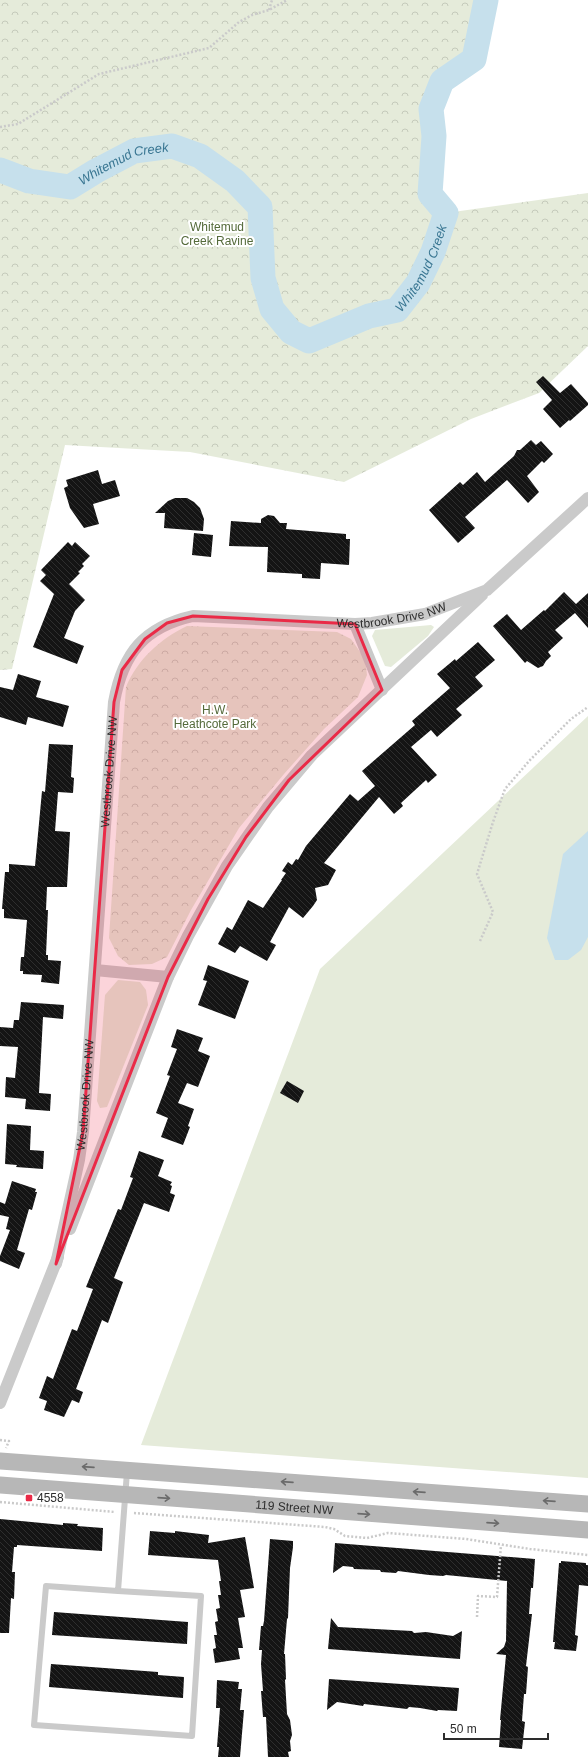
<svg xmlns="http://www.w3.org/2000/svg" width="588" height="1757" viewBox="0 0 588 1757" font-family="Helvetica,sans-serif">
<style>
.grass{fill:#e5ebda}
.forest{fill:url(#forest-crowns)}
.water{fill:#c6e0ec}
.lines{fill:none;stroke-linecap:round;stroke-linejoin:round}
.river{stroke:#c6e0ec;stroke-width:25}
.building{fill:url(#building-back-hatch)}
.path{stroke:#cacaca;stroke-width:2.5;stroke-dasharray:2 2;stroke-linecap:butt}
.service{stroke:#cacaca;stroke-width:6}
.minor{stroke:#cacaca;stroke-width:12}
.secondary{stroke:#b7b7b7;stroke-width:17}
.oneway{stroke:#6b6b6b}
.marked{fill:#ea2a47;fill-opacity:0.2;stroke:#ea2a47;stroke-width:3;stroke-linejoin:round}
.poi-dot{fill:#ea2a47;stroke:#fff;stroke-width:1.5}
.labels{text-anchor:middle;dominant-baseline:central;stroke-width:4;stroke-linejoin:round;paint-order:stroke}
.park-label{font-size:12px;fill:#546a3a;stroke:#fff}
.street-label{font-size:12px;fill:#2d2d2d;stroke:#fff}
.poi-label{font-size:12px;fill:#2d2d2d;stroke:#fff;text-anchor:start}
.water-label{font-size:13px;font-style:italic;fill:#397692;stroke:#fff}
</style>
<defs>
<pattern id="forest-crowns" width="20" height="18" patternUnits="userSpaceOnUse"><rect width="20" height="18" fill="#e5ebda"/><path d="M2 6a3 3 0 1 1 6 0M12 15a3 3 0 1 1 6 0" fill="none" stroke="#c5cabb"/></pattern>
<pattern id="building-back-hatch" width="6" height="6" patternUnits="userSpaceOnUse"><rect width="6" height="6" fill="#141414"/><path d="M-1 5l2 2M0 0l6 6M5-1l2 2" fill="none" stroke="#2e2e2e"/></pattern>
</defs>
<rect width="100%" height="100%" fill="#fff"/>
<g class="grass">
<path d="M 431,625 L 434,627 L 428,636 L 391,667 L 385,666 L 372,636 L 375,630 Z"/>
<path d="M 588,716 L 588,1478 L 141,1445 L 320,969 Z"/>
<path d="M 118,980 L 140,982 L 146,990 L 148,1005 L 107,1107 L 100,1108 L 97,1101 L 105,995 Z"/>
</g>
<g class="forest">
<path d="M 0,0 L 486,0 L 474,59 L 442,81 L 431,109 L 434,136 L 430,194 L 446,213 L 588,193 L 588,346 L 539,393 L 471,419 L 344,482 L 190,452 L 65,445 L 12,669 L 0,670 Z"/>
<path d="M 187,626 L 337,632 L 351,639 L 365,659 L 367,675 L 358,697 L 324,729 L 284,774 L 239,828 L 191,910 L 167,957 L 152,964 L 129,965 L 118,956 L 109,938 L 126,687 C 138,659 160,639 187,626 Z"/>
</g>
<path class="water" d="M 588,831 L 588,937 L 581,950 L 568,960 L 555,960 L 547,938 L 563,854 Z"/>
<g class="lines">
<path class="river" id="s1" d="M 0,170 L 29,181 L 70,187 L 96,171 L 134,151 L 172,146 L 200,156 L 235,181 L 260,207 L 263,278 L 272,309 L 291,332 L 309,341 L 369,316 L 397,310 L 418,283 L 433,252 L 446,213 L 430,194 L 434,136 L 431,109 L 442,81 L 474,59 L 486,0"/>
</g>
<g class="building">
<path d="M 543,376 L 560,393 L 571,384 L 588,403 L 588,405 L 570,421 L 569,420 L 560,428 L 543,409 L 552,400 L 536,382 Z"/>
<path d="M 531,440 L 536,445 L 541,441 L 553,454 L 544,463 L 542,461 L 527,476 L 539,492 L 528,503 L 507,480 L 465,517 L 475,528 L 458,543 L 429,510 L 460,482 L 463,485 L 477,472 L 485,482 L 514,456 L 517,450 L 520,450 Z"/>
<path d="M 98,470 L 102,484 L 115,480 L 120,496 L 93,504 L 99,524 L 84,528 L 70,508 L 64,488 L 68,486 L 66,480 Z"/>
<path d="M 175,498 L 187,498 L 194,502 L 200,508 L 204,519 L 203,531 L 164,528 L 165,513 L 155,513 L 168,501 Z"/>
<path d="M 268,515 L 274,516 L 280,523 L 287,523 L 286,529 L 346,534 L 346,539 L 350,539 L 349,565 L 321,563 L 320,579 L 302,578 L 302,574 L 267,572 L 268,547 L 229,546 L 231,521 L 261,523 L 261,519 Z"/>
<path d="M 194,533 L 213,535 L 211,557 L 192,555 Z"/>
<path d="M 68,542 L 72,546 L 75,542 L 90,556 L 82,564 L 84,566 L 78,572 L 80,573 L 69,584 L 85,600 L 75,611 L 64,638 L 84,646 L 77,664 L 33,647 L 54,594 L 40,581 L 46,575 L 41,570 Z"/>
<path d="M 564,592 L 576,604 L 588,593 L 588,628 L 575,613 L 555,630 L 563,638 L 548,652 L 551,656 L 546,661 L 543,666 L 538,668 L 527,661 L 525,663 L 493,626 L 507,614 L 521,630 L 544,610 L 545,611 Z"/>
<path d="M 478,642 L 495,660 L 475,677 L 483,686 L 456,709 L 462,715 L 437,737 L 431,730 L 411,747 L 437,775 L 428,783 L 426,780 L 401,803 L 403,806 L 394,814 L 379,797 L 324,863 L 336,870 L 328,885 L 315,888 L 317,900 L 313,906 L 303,918 L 289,907 L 270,942 L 276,945 L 267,961 L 240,946 L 235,953 L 218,944 L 227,927 L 232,930 L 248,900 L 263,908 L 282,880 L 281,880 L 286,873 L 282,871 L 288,862 L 292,865 L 296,859 L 298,860 L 306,846 L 350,794 L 358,801 L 375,786 L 362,771 L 415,725 L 412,721 L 450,688 L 437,674 L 455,659 L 456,661 Z"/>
<path d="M 18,674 L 41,681 L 36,697 L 69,706 L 63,727 L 28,717 L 26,725 L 0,717 L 0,687 L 13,690 Z"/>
<path d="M 49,744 L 73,745 L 71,777 L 74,778 L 73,793 L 58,792 L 55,831 L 70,832 L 67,887 L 47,887 L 46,910 L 48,910 L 46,955 L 48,955 L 48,960 L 61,961 L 59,984 L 41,982 L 42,975 L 23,974 L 23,971 L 20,971 L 21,957 L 24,957 L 27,920 L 4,918 L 4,909 L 2,909 L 5,872 L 9,872 L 9,864 L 35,866 L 42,791 L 45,792 Z"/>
<path d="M 208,965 L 249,981 L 235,1019 L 198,1005 L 207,981 L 203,980 Z"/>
<path d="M 21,1002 L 64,1005 L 63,1019 L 43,1017 L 39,1093 L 51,1094 L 50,1111 L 25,1109 L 26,1099 L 5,1097 L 6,1077 L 15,1078 L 18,1047 L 0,1046 L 0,1027 L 13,1028 L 14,1020 L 19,1020 Z"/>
<path d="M 177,1029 L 203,1038 L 198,1051 L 210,1056 L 198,1087 L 187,1083 L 178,1103 L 194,1109 L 188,1126 L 190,1127 L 183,1145 L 161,1137 L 168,1118 L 156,1113 L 170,1076 L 167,1075 L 177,1049 L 171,1047 Z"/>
<path d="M 287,1081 L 304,1091 L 298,1103 L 280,1093 Z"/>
<path d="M 7,1124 L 31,1126 L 30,1150 L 44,1151 L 43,1169 L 16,1167 L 17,1165 L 5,1164 Z"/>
<path d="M 139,1151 L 164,1160 L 158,1176 L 172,1182 L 170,1185 L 172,1186 L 170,1193 L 175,1195 L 169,1212 L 144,1203 L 114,1278 L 123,1282 L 108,1323 L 102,1320 L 76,1389 L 83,1392 L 79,1403 L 72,1400 L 64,1417 L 44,1410 L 47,1401 L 39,1398 L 47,1376 L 53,1379 L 72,1329 L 77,1331 L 93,1289 L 86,1287 L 118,1209 L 121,1210 L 133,1178 L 130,1177 Z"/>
<path d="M 12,1181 L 36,1189 L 35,1192 L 37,1192 L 32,1210 L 29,1209 L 17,1250 L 25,1253 L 19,1269 L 0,1261 L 0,1256 L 10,1230 L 6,1229 L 9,1217 L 0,1215 L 0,1202 L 5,1204 Z"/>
<path d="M 0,1519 L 63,1525 L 63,1523 L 78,1524 L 77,1526 L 103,1528 L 102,1551 L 17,1545 L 17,1547 L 14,1547 L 12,1572 L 15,1572 L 14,1599 L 11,1598 L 9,1633 L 0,1633 Z"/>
<path d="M 150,1531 L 175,1533 L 175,1531 L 209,1535 L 208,1543 L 245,1537 L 254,1588 L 240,1590 L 245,1617 L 238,1618 L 243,1648 L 238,1648 L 240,1659 L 215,1663 L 213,1649 L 216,1648 L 214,1635 L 217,1635 L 215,1622 L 218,1621 L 216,1609 L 220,1608 L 218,1595 L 221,1595 L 219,1581 L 221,1581 L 218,1560 L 148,1555 Z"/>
<path d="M 270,1539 L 293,1541 L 293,1547 L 290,1568 L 288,1618 L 287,1619 L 284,1654 L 285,1654 L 286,1679 L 285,1680 L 287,1714 L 290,1720 L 292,1735 L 290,1741 L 291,1751 L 288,1752 L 289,1757 L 268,1757 L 266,1717 L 263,1717 L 261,1691 L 263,1691 L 261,1664 L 262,1650 L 259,1650 L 261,1626 L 263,1626 L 264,1621 Z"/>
<path d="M 335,1543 L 535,1559 L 533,1588 L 531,1588 L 529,1614 L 532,1614 L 526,1666 L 528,1667 L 526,1694 L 524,1694 L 522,1721 L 525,1722 L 522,1749 L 499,1747 L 501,1720 L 500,1720 L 506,1655 L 496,1654 L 504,1647 L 506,1641 L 507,1581 L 446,1575 L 443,1576 L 429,1575 L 398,1571 L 396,1573 L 381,1572 L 380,1570 L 354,1569 L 353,1567 L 343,1566 L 333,1573 Z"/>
<path d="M 561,1561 L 586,1563 L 586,1565 L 588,1565 L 588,1586 L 579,1585 L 575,1635 L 578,1636 L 576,1651 L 554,1649 L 555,1642 L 553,1642 L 559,1563 L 561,1563 Z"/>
<path d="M 54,1612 L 188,1622 L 187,1644 L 52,1635 Z"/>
<path d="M 331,1618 L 338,1627 L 412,1631 L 414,1633 L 426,1632 L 453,1636 L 462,1631 L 460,1659 L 328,1649 Z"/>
<path d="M 51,1664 L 158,1672 L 158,1675 L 184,1677 L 183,1698 L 49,1687 Z"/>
<path d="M 329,1679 L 459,1688 L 457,1711 L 438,1710 L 437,1711 L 420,1708 L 409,1707 L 407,1709 L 364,1704 L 363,1706 L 337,1702 L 327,1710 Z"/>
<path d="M 217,1680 L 239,1682 L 238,1689 L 242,1689 L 240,1710 L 244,1710 L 240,1757 L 218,1757 L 219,1747 L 217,1747 L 220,1708 L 216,1708 Z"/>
</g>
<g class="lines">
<g class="path">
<path d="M 269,10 L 272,0"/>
<path d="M 0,127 L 18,124 L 99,74 L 209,48 L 239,22 L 252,15 L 269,10 L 287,0"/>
<path d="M 480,941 L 493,912 L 477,874 L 493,822 L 505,789 L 530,760 L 571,719 L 588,707"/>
<path d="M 0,1440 L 9,1441 L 6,1448"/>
<path d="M 0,1502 L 115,1512"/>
<path d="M 134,1513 L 325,1527 L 334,1529 L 345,1536 L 367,1538 L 388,1533 L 466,1539 L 530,1549 L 588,1555"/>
<path d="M 477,1617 L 478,1596 L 497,1597 L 501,1545"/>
</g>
<path class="service" d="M 118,1591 L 46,1586 L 34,1725 L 192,1736 L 201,1596 L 118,1591 L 127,1472"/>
<g class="minor">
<path d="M 355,624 L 382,690"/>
<path d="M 95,970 L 168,977"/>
<path d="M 70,1229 L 168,977 L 188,936 L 227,866 L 268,807 L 312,755 L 482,595"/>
<path id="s2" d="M 56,1264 L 79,1160 L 83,1132 L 114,702 C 123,653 144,627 193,616 L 355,624 L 372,623 L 425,614 L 487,590 L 588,498"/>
<path d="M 0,1403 L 58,1257"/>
</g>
<g class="secondary">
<path d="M 0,1461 L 588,1504"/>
<path id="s3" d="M 0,1485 L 588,1530"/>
</g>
</g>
<defs><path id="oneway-shaft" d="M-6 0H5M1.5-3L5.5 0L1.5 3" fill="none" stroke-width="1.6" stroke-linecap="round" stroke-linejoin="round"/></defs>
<g class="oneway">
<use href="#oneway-shaft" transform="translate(88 1467) rotate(-176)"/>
<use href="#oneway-shaft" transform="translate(287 1482) rotate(-176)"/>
<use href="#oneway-shaft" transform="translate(419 1492) rotate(-176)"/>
<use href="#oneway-shaft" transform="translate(164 1498) rotate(4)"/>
<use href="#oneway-shaft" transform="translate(549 1501) rotate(-176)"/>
<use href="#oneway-shaft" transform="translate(364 1514) rotate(4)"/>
<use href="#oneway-shaft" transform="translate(493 1523) rotate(4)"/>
</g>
<path class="marked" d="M 193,616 L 355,624 L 382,690 L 289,780 L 246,837 L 208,899 L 168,977 L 56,1264 L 83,1132 L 114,702 L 122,670 L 145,639 L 167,623 Z"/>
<rect class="poi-dot" x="25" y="1494" width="8" height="8" rx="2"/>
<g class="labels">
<g class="park-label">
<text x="217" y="227">Whitemud<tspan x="217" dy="14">Creek Ravine</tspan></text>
<text x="215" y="710">H.W.<tspan x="215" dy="14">Heathcote Park</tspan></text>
</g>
<g class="street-label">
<text stroke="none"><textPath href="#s2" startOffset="891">Westbrook Drive NW</textPath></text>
<text stroke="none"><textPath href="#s2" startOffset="496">Westbrook Drive NW</textPath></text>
<text stroke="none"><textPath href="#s2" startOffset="172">Westbrook Drive NW</textPath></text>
<text stroke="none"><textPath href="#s3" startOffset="295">119 Street NW</textPath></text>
</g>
<g class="poi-label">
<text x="37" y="1498">4558</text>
</g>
<g class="water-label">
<text stroke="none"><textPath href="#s1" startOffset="132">Whitemud Creek</textPath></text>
<text stroke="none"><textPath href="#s1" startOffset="589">Whitemud Creek</textPath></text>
</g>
</g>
<path d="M444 1733v6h104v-6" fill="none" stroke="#2d2d2d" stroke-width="2"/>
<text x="450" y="1733" font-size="12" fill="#2d2d2d" stroke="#ffffff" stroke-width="3" paint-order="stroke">50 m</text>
</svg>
